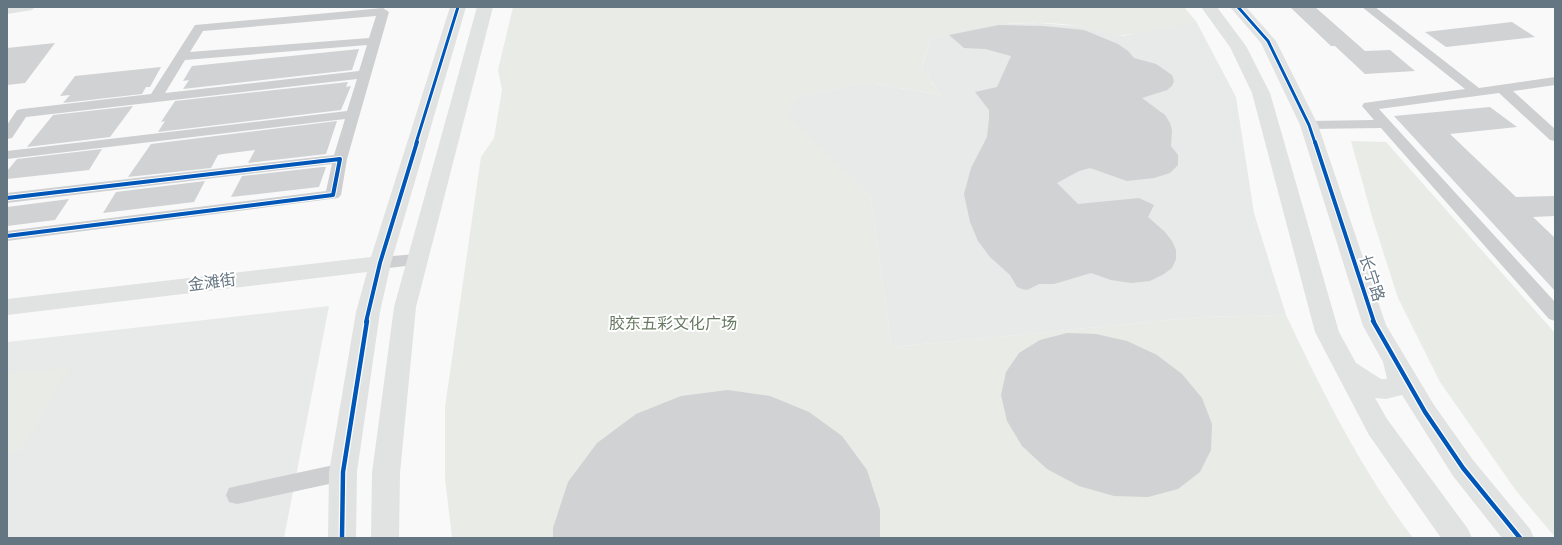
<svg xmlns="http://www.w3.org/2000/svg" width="1562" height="545" viewBox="0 0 1562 545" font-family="Jost,'Noto Sans SC',sans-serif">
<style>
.built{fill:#e8e9e9}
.green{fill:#e8ebe6}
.building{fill:#d0d2d3}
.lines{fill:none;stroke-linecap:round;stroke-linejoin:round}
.street{fill:#cecfd0;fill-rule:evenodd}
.secondary{fill:#e1e2e2;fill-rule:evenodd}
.cycleway-far2-casing{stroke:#fff;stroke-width:5}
.cycleway-far1-casing{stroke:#fff;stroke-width:6}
.cycleway-casing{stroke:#fff;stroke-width:7}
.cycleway-far2{stroke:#0057b8;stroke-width:3}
.cycleway-far1{stroke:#0057b8;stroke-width:4}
.cycleway{stroke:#0057b8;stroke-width:4.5}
.labels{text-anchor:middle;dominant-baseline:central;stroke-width:4;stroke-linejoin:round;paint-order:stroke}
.street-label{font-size:16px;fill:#657683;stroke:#fff}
.park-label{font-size:16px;fill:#687a64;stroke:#fff}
</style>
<rect width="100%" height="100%" fill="#f9f9f9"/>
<g class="built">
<path d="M 1196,21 L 1236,97 L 1254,213 L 1286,315 L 1199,317 L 892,347 L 871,197 L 786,114 L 798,97 L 854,84 L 875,84 L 942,95 L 922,70 L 930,40 L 966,29 L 995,24 L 1039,23 L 1077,26 L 1123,36 Z"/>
<path d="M 329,306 L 284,538 L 7,538 L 7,342 Z"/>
</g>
<g class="green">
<path d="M 513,7 L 1184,7 L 1196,21 C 1172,26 1148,33 1124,35 C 1111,37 1091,28 1077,26 C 1025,18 979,25 930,40 L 922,69 L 930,72 L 931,82 L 943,95 L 875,84 L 854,84 L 799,97 L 787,114 L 871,197 L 892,347 L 1199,317 L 1286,315 C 1323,393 1361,470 1413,538 L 452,538 L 445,478 L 445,407 L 481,157 L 494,138 L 502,90 L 498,70 Z"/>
<path d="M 1351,141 L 1386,142 L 1555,333 L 1555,537 L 1517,492 L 1440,382 L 1398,298 L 1373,220 Z"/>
<path d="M 70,367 L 21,451 L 7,453 L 7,374 Z"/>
</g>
<g class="building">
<path d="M 1290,7 L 1315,7 L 1365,51 L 1390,50 L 1415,71 L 1365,74 L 1335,46 L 1331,46 Z"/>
<path d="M 1512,22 L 1535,37 L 1446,47 L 1425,32 Z"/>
<path d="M 999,25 L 1043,26 L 1084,30 L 1118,44 L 1128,51 L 1134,58 L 1156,64 L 1172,75 L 1174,81 L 1172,86 L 1167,90 L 1142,98 L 1165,115 L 1170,123 L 1172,130 L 1171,146 L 1178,155 L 1178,165 L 1170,173 L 1154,178 L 1127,181 L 1090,168 L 1079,171 L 1057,183 L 1078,204 L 1139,198 L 1154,205 L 1148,217 L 1165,232 L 1172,241 L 1176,250 L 1176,259 L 1172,268 L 1164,274 L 1150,281 L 1131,283 L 1111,280 L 1091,273 L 1054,284 L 1039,284 L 1027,290 L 1022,289 L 1017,287 L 1010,275 L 990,257 L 978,241 L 970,222 L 964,194 L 971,168 L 987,137 L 989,119 L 989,110 L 975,92 L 997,87 L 1011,56 L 985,49 L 964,48 L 949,35 Z"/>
<path d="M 55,43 L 25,83 L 7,85 L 7,48 Z"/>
<path d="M 359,49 L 352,70 L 183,89 L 189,80 L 183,81 L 192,66 Z"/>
<path d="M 161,67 L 150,87 L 146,87 L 142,94 L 63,103 L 70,95 L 60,96 L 75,76 Z"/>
<path d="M 348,82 L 346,87 L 351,86 L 341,110 L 158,132 L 165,121 L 161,122 L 175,101 Z"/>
<path d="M 133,106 L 110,137 L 27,147 L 53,115 Z"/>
<path d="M 1490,107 L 1517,127 L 1450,134 L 1516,197 L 1555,196 L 1555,216 L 1533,217 L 1555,238 L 1555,291 L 1394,116 Z"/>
<path d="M 337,121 L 326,154 L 248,163 L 255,150 L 223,154 L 218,155 L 211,168 L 128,177 L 151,144 Z"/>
<path d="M 102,149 L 89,170 L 7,179 L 7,171 L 17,159 Z"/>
<path d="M 322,167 L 326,167 L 319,187 L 231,197 L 242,176 Z"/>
<path d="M 205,181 L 194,202 L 103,213 L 116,192 Z"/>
<path d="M 69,199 L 55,220 L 7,226 L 7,207 Z"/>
<path d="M 1067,333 L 1096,334 L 1127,341 L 1157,355 L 1182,374 L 1202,398 L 1212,424 L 1211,450 L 1200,472 L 1178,489 L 1148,497 L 1114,496 L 1079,486 L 1047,469 L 1022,446 L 1007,421 L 1001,395 L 1006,372 L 1019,353 L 1040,340 Z"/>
<path d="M 728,390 L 770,396 L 809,412 L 842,436 L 867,470 L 880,510 L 880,538 L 553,538 L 553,528 L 568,482 L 597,443 L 636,414 L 681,396 Z"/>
</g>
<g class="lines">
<g class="street">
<path d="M 1362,7 L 1375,7 L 1479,88 L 1555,77 L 1555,85 L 1513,91 L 1555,129 L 1555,141 L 1550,140 L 1499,93 L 1379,109 L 1555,302 L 1555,321 L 1549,319 L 1381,128 L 1309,129 L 1304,128 L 1302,125 L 1304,122 L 1309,121 L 1374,120 L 1362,106 L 1364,103 L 1465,89 Z"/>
<path d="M 383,8 L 389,12 L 347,159 L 341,195 L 338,198 L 7,241 L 7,231 L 326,191 L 332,164 L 7,203 L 7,193 L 334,155 L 345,119 L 7,159 L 7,151 L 347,111 L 357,79 L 26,117 L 12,138 L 7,139 L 7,125 L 17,110 L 22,109 L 151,94 L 195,25 ZM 376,16 L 369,38 L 190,52 L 203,31 ZM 367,45 L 359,71 L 165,93 L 185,60 Z"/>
<path d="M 417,254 L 423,256 L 425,260 L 423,264 L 380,269 L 374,267 L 372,263 L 374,259 L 380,257 Z"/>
<path d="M 343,463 L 350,466 L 354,472 L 350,478 L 343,481 L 237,504 L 229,502 L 226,495 L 229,488 L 237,486 Z"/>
</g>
<g class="secondary">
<path d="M 7,7 L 35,7 L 32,10 L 7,14 Z"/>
<path d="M 450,7 L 466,7 L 391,263 L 380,312 L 357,472 L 356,538 L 328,538 L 329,472 L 356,312 L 367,272 L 7,315 L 7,299 L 371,257 Z"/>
<path d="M 477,7 L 493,7 L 416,307 L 400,473 L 399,538 L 371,538 L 372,473 L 394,307 Z"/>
<path d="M 1201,7 L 1217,7 L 1246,46 L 1270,93 L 1339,332 L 1356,363 L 1381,379 L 1387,379 L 1383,362 L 1363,326 L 1300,125 L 1261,43 L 1230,7 L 1246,7 L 1276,41 L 1318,125 L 1386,325 L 1434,405 L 1473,460 L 1530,529 L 1534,538 L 1502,538 L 1453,476 L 1402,395 L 1386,399 L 1375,398 L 1387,419 L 1468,529 L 1472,538 L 1441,538 L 1369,435 L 1315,332 L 1252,93 L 1230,47 Z"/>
</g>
<defs>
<g id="cycleway-far2">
<path d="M 1238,7 L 1268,41 L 1309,125 L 1315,143"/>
<path d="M 416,143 L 458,7"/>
</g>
<g id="cycleway-far1">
<path d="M 1315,142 L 1374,322"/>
<path d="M 7,198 L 340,159 L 333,195 L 7,236"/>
<path d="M 366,322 L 380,263 L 417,142"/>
</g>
<g id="cycleway">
<path d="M 1373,321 L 1425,412 L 1463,468 L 1520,538"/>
<path d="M 342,538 L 343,472 L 367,321"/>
</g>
</defs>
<use href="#cycleway-far2" class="cycleway-far2-casing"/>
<use href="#cycleway-far1" class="cycleway-far1-casing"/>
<use href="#cycleway" class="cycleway-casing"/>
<use href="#cycleway-far2" class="cycleway-far2"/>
<use href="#cycleway-far1" class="cycleway-far1"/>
<use href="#cycleway" class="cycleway"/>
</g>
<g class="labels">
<g class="street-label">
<text transform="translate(1372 278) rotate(72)">长宁路</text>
<text transform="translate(212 282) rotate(-7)">金滩街</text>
</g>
<g class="park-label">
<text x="673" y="323">胶东五彩文化广场</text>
</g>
</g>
<rect width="1562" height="545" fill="none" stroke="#657683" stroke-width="16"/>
</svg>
